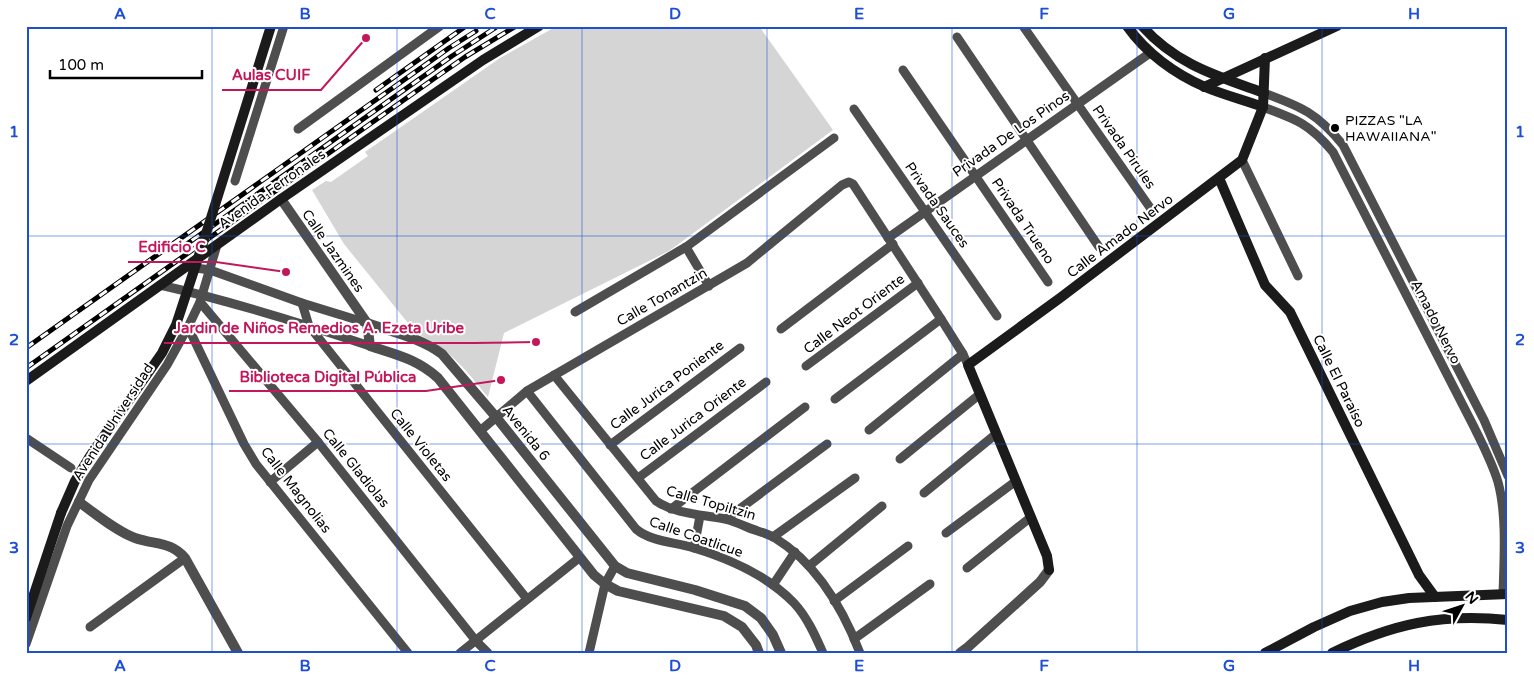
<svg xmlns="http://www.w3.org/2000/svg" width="1534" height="679" viewBox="0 0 1534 679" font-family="'Varela Round',sans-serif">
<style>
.green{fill:#d5d5d5}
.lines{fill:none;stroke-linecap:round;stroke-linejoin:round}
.minor{stroke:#4e4e4e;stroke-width:9}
.tertiary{stroke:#4e4e4e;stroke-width:10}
.secondary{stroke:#1b1b1b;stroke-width:10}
.rail-casing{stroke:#000;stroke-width:5}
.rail{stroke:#fff;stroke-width:3;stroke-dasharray:9;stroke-linecap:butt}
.secondary-bridge{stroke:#1b1b1b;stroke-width:10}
.grid{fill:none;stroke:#1d4ed8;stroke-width:1;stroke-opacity:0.55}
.poi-dot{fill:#000;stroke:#fff;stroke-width:2}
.labels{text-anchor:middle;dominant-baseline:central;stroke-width:4;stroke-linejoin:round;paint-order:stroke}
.poi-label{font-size:14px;fill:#000;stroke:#fff;text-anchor:start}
.street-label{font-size:14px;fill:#000;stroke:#fff}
.leader{fill:none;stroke:#c2185b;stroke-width:2}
.callout-dot{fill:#c2185b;stroke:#fff;stroke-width:2}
.callout-label{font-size:15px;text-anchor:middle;font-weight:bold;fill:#c2185b;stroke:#fff;stroke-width:4;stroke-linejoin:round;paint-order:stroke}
.neatline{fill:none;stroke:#1d4ed8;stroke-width:2}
.grid-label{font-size:16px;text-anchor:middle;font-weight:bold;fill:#1d4ed8}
</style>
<rect width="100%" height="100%" fill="#fff"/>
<path class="green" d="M 557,26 L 759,26 L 833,130 L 669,251 L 504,333 L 488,397 C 464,368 451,350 416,333 L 344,244 L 312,190 L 326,181 L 331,182 L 368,156 L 365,152 L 500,58 Z"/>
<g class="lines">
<g class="minor">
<path d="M 1023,26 L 1151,209"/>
<path d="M 957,37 L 1099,247"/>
<path d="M 903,70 L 1048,282"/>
<path d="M 1264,93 C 1302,107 1317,113 1343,145 L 1484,420 L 1508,476"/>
<path d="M 1263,107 C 1296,119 1310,124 1333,152 L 1473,425 C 1482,443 1492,462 1498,482 C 1507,515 1504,559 1503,594"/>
<path d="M 854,109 L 997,316"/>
<path d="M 298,129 L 440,26"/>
<path d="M 1242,160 L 1298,276"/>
<path d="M 235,181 L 284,26"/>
<path d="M 888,238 L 1150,53"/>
<path d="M 686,247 L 709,286"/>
<path d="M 189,267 L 210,270 L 302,303 L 367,323"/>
<path d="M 160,285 C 231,301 301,323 370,346"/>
<path d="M 200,302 L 318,442 L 476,641 L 488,653"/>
<path d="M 302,303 L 309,326 L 527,599"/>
<path d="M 575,312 L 686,247 L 834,138"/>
<path d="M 188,327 L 244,444 L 256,464 L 408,653"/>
<path d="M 781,329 L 893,244"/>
<path d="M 806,366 L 918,283"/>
<path d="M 554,375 L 656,501 C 677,515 702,514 725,519 C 733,521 740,524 747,527 C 756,531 767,533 775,538 C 816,563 843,609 860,653"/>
<path d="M 527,391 L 636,529 C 651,542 676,542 694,548 C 730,559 768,576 794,603 C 807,617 815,635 823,653"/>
<path d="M 835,399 L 941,319"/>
<path d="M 869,430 L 963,354"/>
<path d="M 480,431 L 527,391 L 747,263 L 842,185 L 849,182 L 853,184 L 941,319 L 963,354 L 968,365"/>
<path d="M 26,438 L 71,468"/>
<path d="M 610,445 L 740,348"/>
<path d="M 900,459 L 980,394"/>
<path d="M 638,478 L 766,382"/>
<path d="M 270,482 L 318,442"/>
<path d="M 924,493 L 996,434"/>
<path d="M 671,509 L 805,407"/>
<path d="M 726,519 L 827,444"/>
<path d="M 946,533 L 1016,481"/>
<path d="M 773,537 L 855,478"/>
<path d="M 694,548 L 700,516"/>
<path d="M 809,566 L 882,506"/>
<path d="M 967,568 L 1031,517"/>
<path d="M 773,585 L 795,552"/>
<path d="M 834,601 L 908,546"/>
<path d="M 90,627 L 185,558"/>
<path d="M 854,639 L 930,584"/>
<path d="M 26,644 L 67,526 L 89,480 L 167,365 L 188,327 L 200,302 L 217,245"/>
<path d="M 460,653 L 579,558"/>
<path d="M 589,653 L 605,584 L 615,566"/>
</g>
<g class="tertiary">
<path d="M 281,199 L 367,323 L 370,346 C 397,355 417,359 438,378 L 594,575 L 605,584 L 618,591 L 724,616 L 742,627 L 756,645 L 759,653"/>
<path d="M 367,323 C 392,332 421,338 442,354 L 496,417 L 615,566 L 627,573 L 695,590 L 745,606 L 761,618 L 773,635 L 781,653"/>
<path d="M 79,502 C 96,514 116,531 135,538 C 155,545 170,541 185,558 L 238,653"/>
<path d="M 960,653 L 968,647 L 1040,582 L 1049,570"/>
</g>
<g class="secondary">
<path d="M 1127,26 C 1146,53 1175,74 1205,87 C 1224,95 1244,100 1263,107"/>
<path d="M 1142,26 C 1177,65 1217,76 1264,93"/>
<path d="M 1204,87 L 1337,26"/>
<path d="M 1219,178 L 1265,285 L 1290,312 L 1419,575 L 1435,597"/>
<path d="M 26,381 L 281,199 L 483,60 L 539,26"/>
<path d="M 1049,570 L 1047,556 L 968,365 L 1060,298 L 1242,160 L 1263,107 L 1265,58"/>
<path d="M 26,618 L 61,513"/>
<path d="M 1265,653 L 1314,627 L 1350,611 L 1382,602 L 1409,598 L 1508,594"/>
<path d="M 1332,653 C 1392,624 1441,613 1508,620"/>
</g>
<defs>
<g id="rail">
<path d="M 376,90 L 466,26"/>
<path d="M 177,251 L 452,56 L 498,26"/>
<path d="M 26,348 L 449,48 L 476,31"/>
<path d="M 26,368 L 432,80 L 465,57 L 516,26"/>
</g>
</defs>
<use href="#rail" class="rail-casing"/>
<use href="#rail" class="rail"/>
<path class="secondary-bridge" d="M 61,513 L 75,481 L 90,456 L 162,353 L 176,325 L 205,237 L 271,26"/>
</g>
<path class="grid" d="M 212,26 L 212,653M 397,26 L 397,653M 582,26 L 582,653M 767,26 L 767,653M 952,26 L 952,653M 1137,26 L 1137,653M 1322,26 L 1322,653M 26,236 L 1508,236M 26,444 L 1508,444"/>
<circle class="poi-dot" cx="1335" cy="128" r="5"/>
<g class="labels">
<g class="poi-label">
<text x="1345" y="120">PIZZAS "LA<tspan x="1345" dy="16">HAWAIIANA"</tspan></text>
</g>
<g class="street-label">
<text transform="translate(1011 134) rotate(-35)">Privada De Los Pinos</text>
<text transform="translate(1124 147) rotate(55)">Privada Pirules</text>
<text transform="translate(272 189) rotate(-35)">Avenida Ferronales</text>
<text transform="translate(937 205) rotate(55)">Privada Sauces</text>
<text transform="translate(1023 221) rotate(56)">Privada Trueno</text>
<text transform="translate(1120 236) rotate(-37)">Calle Amado Nervo</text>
<text transform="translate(333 251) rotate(55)">Calle Jazmines</text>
<text transform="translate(662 297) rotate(-30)">Calle Tonantzin</text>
<text transform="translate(854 314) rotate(-37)">Calle Neot Oriente</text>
<text transform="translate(1436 322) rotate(63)">Amado Nervo</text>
<text transform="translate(1339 381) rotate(64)">Calle El Paraíso</text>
<text transform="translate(667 385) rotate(-37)">Calle Jurica Poniente</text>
<text transform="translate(693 419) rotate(-37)">Calle Jurica Oriente</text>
<text transform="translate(113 422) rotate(-57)">Avenida Universidad</text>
<text transform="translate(526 433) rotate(51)">Avenida 6</text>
<text transform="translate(421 445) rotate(51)">Calle Violetas</text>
<text transform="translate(356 468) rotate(51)">Calle Gladiolas</text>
<text transform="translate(296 490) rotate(52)">Calle Magnolias</text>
<text transform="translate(711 503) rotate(16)">Calle Topiltzin</text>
<text transform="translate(696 537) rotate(19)">Calle Coatlicue</text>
</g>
</g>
<path class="leader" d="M366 38L321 90H222M286 272L216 262H128M536 342L474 343H164M501 380L426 391H229"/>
<g class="callout-dot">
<circle cx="366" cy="38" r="5"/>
<circle cx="286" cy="272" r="5"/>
<circle cx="536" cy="342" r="5"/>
<circle cx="501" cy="380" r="5"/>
</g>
<g class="callout-label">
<text x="271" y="80">Aulas CUIF</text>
<text x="172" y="252">Edificio C</text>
<text x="319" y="333">Jardin de Niños Remedios A. Ezeta Uribe</text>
<text x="328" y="382">Biblioteca Digital Pública</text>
</g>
<rect width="1534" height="679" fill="none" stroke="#ffffff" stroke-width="55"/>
<g transform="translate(1462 606) rotate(50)" stroke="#ffffff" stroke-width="4" paint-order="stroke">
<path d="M0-4L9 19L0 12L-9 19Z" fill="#000000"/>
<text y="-8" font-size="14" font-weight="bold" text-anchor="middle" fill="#000000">N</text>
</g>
<path d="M50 70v8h152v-8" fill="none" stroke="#000000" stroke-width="2.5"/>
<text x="58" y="70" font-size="15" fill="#000000" stroke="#ffffff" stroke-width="4" paint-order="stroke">100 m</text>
<rect x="28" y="28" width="1478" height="624" class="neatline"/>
<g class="grid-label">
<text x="120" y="19">A</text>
<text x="305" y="19">B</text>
<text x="490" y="19">C</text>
<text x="675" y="19">D</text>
<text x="859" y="19">E</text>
<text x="1044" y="19">F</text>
<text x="1229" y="19">G</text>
<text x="1414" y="19">H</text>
<text x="14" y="137">1</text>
<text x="1520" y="137">1</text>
<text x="14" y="345">2</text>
<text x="1520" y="345">2</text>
<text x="14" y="553">3</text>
<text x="1520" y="553">3</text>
<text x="120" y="671">A</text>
<text x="305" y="671">B</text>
<text x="490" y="671">C</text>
<text x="675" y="671">D</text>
<text x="859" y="671">E</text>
<text x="1044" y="671">F</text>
<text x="1229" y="671">G</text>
<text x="1414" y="671">H</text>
</g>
</svg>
